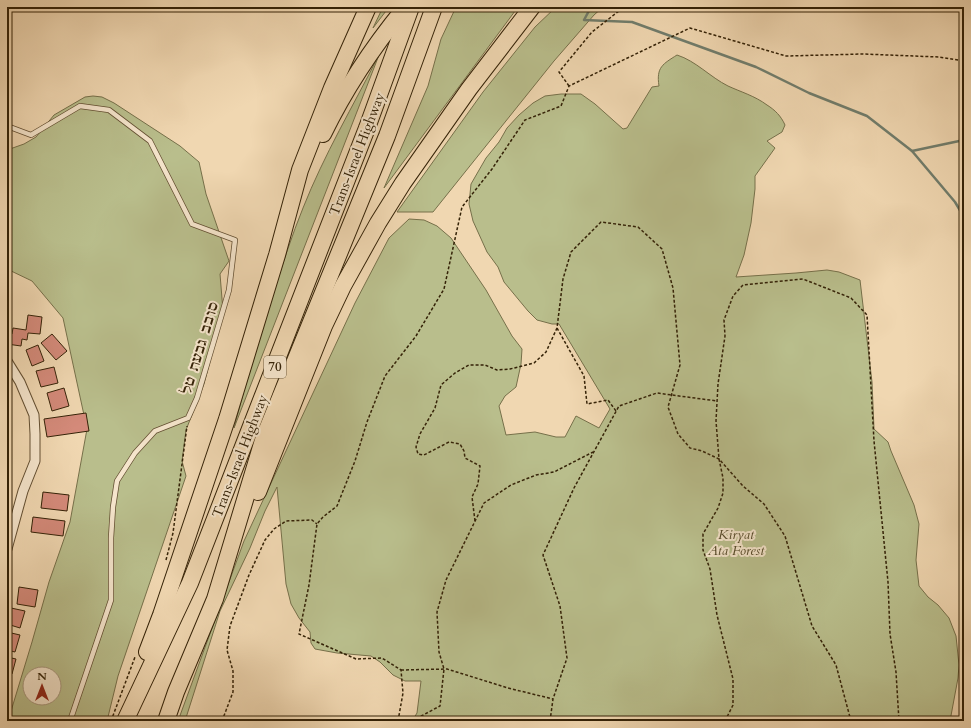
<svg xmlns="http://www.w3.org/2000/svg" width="971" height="728" viewBox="0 0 971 728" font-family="Cardo,'Frank Ruhl Libre',serif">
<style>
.green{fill:#b9be8c;stroke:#76704a;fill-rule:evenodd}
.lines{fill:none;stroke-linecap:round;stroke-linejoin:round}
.stream{stroke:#717d6c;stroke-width:2.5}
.building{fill:#d48a7a;stroke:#342207}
.service-casing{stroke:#634f32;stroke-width:6}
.minor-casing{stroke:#634f32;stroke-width:11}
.motorway-casing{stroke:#342207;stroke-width:18}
.path{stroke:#342207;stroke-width:1.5;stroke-dasharray:3 2;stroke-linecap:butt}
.service{stroke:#f5e5cc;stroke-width:4.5}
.minor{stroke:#f5e5cc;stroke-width:9}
.motorway{stroke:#f0d7b1;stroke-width:16}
.labels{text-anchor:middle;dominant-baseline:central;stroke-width:4;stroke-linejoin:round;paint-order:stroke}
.shield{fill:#f5e5cc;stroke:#6e5c42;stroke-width:1}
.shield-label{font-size:13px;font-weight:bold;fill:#342207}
.street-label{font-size:14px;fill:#342207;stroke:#f5e5cc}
.park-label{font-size:14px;font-style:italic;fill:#554928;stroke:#f5e5cc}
</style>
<rect width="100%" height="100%" fill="#f0d7b1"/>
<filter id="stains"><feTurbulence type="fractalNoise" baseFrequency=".005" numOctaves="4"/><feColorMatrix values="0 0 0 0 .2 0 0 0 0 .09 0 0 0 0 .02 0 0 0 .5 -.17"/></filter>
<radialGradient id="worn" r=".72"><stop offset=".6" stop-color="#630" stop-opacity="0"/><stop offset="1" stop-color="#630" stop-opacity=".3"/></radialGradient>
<g class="green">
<path d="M 383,7 L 389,7 L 373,28 Z"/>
<path d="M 456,7 L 518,7 L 384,188 L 428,86 L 441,39 Z"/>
<path d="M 556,7 L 603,7 L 594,15 L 554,61 L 433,212 L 397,212 L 483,92 L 535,27 Z"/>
<path d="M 379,55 L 234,428 C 246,382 259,336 274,291 C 283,263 292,235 303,208 C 324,155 353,106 379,55 Z"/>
<path d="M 677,55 C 696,61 710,77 728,86 C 741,92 755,96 767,105 C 775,110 781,116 785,125 L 782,132 L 767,141 L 775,148 L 755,176 L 755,189 L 751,223 L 744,255 L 736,277 L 796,273 L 827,270 L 839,272 L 860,280 L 872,382 L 874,429 L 888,442 L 891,451 L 914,505 L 919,524 L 916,560 L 919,586 L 928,597 L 938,605 L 949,618 L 956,636 L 959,665 L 958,678 L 950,721 L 412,721 L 417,713 L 421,681 L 405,681 L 393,675 L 380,662 L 371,656 L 337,653 L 315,649 L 311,643 L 310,632 L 299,618 L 291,604 L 286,584 L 277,487 L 265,511 L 250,548 L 220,611 L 185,721 L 178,721 L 244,541 L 355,303 L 389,238 L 409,219 L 424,220 L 437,226 L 451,238 L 486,290 L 512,336 L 522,349 L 521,364 L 516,387 L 505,396 L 499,406 L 506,435 L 535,432 L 556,437 L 565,437 L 576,416 L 599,428 L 610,409 L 559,324 L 552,324 L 537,320 L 528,311 L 504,282 L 498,267 L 487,252 L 473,221 L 469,204 L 471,184 L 486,158 L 499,142 L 507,128 L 519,115 L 533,103 L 545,96 L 561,94 L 581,94 L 595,104 L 623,129 L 627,128 L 652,87 L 659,86 C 656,67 663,64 677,55 Z"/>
<path d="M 93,96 L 102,97 L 114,103 L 180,146 L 199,162 L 206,194 L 229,261 L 220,274 L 223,311 L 204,384 L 186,430 L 182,461 L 186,476 L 118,676 L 107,721 L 8,721 L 32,642 L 49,582 L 70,522 L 87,429 L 63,318 L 32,281 L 7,269 L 7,150 L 24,144 L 36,137 L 54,115 L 85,97 ZM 30,674 L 54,674 L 54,698 L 30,698 Z"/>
</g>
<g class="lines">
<g class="stream">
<path d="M 171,7 L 177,9 L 185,7"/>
<path d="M 591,7 L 584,20 L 632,22 L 756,67 L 809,93 L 867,116 L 912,151 L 955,202 L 964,217"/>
<path d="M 912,151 L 964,140"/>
</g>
</g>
<g class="building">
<path d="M 28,315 L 42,317 L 40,334 L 28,333 L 27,340 L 22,339 L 21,346 L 7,344 L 7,333 L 12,334 L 13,328 L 26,330 Z"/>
<path d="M 52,334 L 67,351 L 56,360 L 41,343 Z"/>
<path d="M 38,345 L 44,361 L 32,366 L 26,350 Z"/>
<path d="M 54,367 L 58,383 L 41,387 L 36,371 Z"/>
<path d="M 64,388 L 69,406 L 52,411 L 47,393 Z"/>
<path d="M 86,413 L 89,431 L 47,437 L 44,419 Z"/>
<path d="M 43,492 L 69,495 L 67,511 L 41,508 Z"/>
<path d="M 33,517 L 65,521 L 63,536 L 31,532 Z"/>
<path d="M 19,587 L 38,590 L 35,607 L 17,604 Z"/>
<path d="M 11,608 L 25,611 L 20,628 L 7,624 Z"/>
<path d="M 7,632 L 20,635 L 15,652 L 7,650 Z"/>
<path d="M 7,657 L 16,659 L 12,674 L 7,672 Z"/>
</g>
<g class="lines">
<defs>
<path id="service" d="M 7,126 L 31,135 L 80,106 L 109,110 L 150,141 L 192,224 L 235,240 L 229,290 L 197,398 L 188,418 L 155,431 L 135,453 L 117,481 L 113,507 L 111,538 L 111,600 L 70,721"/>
<path id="minor" d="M 7,361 L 20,382 L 34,415 L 35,434 L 35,461 L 23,491 L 7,549"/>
<g id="motorway">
<path d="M 323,134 C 345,89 372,48 404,9"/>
<path d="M 258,492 L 324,326 L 343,286 L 378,223 L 403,183 L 469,89 L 532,7"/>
<path d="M 147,652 L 161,615 L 227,419 L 277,255 L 300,170 L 332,88 L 368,7"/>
<path d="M 125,721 L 190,583 L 367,128 L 411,7"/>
<path d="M 166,721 L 176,692 L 215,599 L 264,437 L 387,136 L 434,7"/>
</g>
</defs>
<use href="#service" class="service-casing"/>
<use href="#minor" class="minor-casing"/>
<use href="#motorway" class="motorway-casing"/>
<g class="path">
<path d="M 569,86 L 559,72 L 592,32 L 624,7"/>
<path d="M 557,328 L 584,376 L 587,404 L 608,400 L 616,411"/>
<path d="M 475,521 L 472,497 L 478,484 L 480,466 L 465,458 L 464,451 L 460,444 L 449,442 L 424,455 L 418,454 L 416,447 L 420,434 L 435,408 L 441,385 L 455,373 L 469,365 L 485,365 L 497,370 L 510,369 L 534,363 L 546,352 L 557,328 L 563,279 L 571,252 L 601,222 L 638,227 L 662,249 L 673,288 L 680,365 L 668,407 L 678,434 L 690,448 L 702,451 L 719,459 L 743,486 L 764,504 L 785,536 L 812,626 L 836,665 L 851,721"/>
<path d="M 166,560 L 173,533 L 187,426"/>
<path d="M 401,670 L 447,669 L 508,688 L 553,699"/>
<path d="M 111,721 L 135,657"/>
<path d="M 222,721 L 233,692 L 233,671 L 227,650 L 230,626 L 249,575 L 265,540 L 274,529 L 286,521 L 312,520 L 317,524"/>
<path d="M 398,721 L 403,693 L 401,670 L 382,658 L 356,659 L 299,634 L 309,585 L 317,524 L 323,517 L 337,506 L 355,461 L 367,422 L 385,376 L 416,336 L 444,289 L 462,207 L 492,169 L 525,120 L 561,106 L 569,86 L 690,28 L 786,56 L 863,54 L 939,57 L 964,61"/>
<path d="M 412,721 L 440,706 L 444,669 L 439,652 L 437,612 L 446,580 L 484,503 L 511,485 L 536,475 L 554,472 L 593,452"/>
<path d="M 550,721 L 553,699 L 567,658 L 560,606 L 543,555 L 574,488 L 619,406 L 657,393 L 717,401"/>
<path d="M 725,721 L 733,705 L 733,679 L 717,615 L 710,569 L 703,550 L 703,534 L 718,508 L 723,493 L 723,478 L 719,459 L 716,421 L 718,384 L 725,336 L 724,320 L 733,296 L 743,285 L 803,279 L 851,298 L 867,315 L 874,441 L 888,582 L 890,634 L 896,672 L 899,721"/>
</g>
<use href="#service" class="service"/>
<use href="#minor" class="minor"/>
<use href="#motorway" class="motorway"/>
</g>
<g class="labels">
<rect class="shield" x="264" y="356" width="22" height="22" rx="3"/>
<g class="shield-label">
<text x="275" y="367">70</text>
</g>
<g class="street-label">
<text transform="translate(357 154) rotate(-69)">Trans-Israel Highway</text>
<text transform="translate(200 348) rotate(-73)">סובב גבעת טל</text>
<text transform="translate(240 456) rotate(-69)">Trans-Israel Highway</text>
</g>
<g class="park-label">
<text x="736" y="534">Kiryat<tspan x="736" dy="16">Ata Forest</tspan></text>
</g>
</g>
<rect width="971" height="728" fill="none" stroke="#f0d7b1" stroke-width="24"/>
<rect x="8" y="8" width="955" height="712" fill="none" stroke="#342207" stroke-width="2"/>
<rect x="12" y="12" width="947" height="704" fill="none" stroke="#342207"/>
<g transform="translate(42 686)"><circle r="19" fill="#f5e5cc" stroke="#a8977d"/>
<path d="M0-3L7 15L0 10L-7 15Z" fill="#8f2418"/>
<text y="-6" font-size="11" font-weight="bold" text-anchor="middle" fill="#342207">N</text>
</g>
<rect width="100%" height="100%" filter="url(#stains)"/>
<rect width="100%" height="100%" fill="url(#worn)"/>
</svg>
